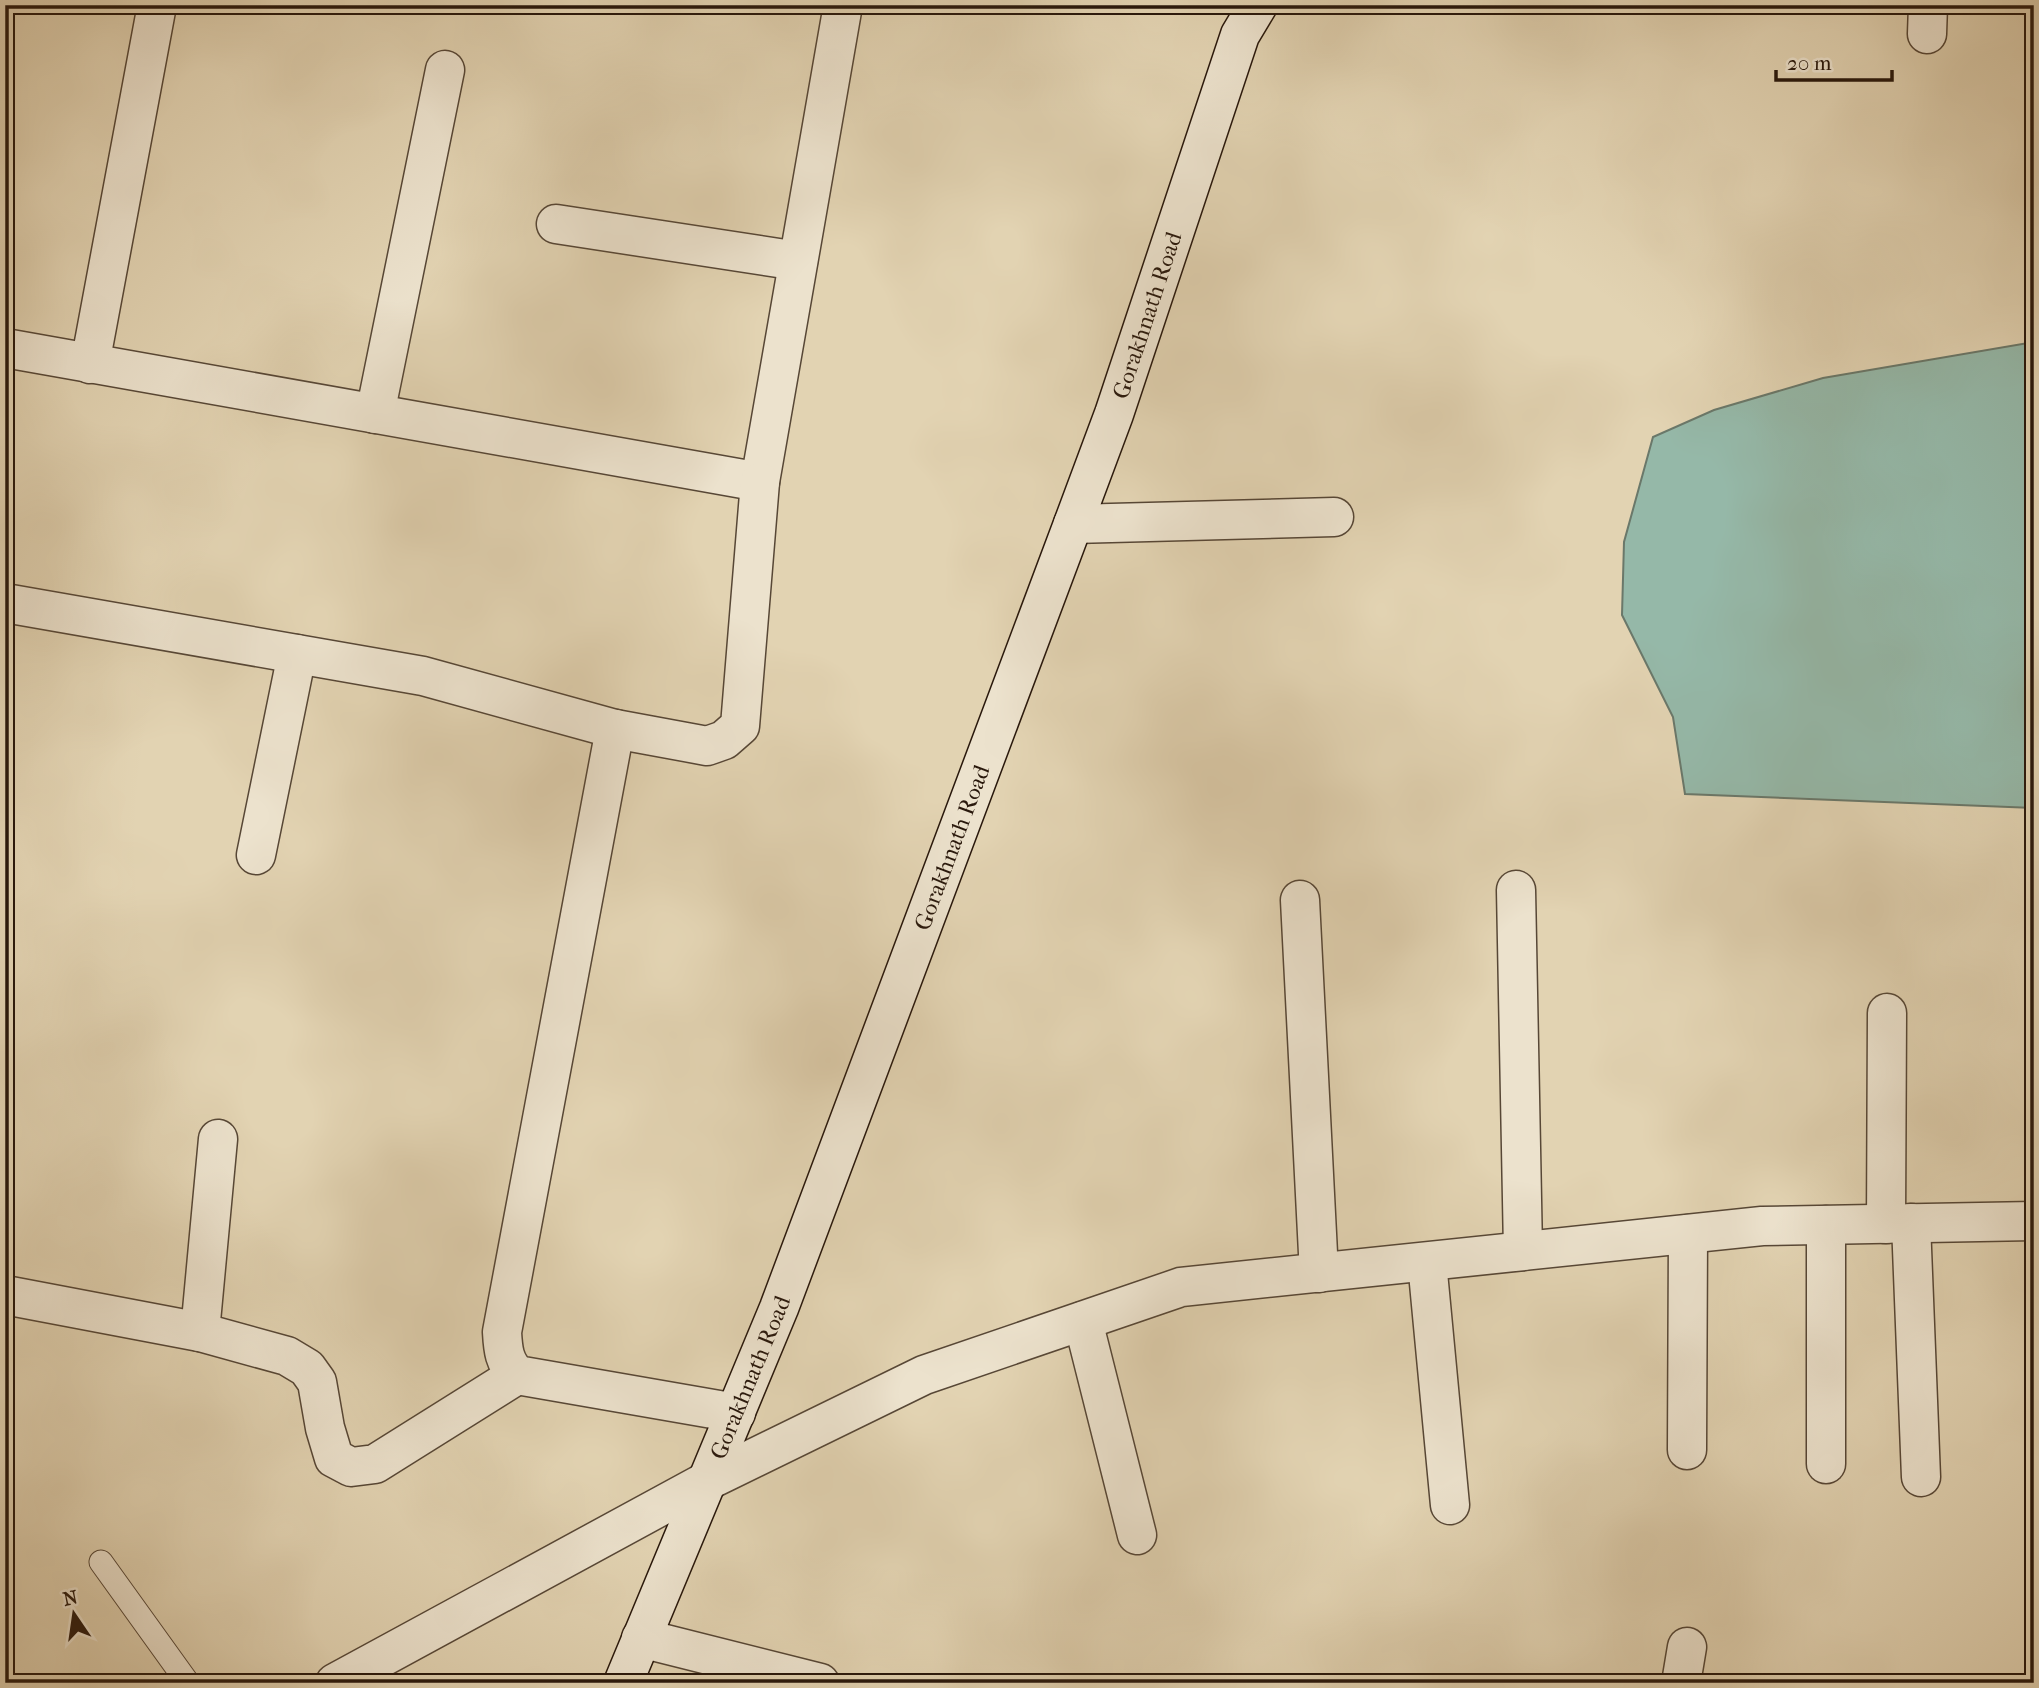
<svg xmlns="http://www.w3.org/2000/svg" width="2039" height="1688" viewBox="0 0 2039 1688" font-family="'IM FELL French Canon',serif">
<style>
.water{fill:#95b8a8;stroke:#6a786a;stroke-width:2}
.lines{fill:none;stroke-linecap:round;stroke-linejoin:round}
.lane-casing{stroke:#574736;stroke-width:25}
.street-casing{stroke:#574736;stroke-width:41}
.secondary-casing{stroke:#29180c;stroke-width:41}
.lane{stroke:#ece2cd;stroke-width:23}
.street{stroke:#ece2cd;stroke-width:38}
.secondary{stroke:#ece2cd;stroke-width:38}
.labels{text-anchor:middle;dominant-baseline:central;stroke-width:7;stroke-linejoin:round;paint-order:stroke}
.street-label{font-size:23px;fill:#29180c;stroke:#ece2cd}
</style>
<rect width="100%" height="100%" fill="#e2d3b2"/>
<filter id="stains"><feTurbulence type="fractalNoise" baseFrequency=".00286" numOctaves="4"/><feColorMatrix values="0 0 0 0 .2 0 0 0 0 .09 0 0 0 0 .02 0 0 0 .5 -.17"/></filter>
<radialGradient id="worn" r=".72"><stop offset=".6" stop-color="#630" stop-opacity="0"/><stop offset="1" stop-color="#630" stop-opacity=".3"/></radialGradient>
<path class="water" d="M 2034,342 L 2034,808 L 1685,794 L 1673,717 L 1622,615 L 1624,542 L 1653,437 L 1714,410 L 1823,378 Z"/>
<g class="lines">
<defs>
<path id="lane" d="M 101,1562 L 188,1683"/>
<g id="street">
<path d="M 1927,34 L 1928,5"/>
<path d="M 556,224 L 798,261"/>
<path d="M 5,348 L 760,482 L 843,5"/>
<path d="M 90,364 L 157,5"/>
<path d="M 375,414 L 445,70"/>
<path d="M 1073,524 L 1334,517"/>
<path d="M 5,603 L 423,676 L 615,729 L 707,746 L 724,740 L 740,726 L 760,482"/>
<path d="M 615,729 L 502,1332 C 503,1350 504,1362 517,1375 L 736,1413"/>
<path d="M 256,855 L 297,654"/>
<path d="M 1516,890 L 1523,1251"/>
<path d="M 1300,900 L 1319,1273"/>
<path d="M 1911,1223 L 1921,1477"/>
<path d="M 1886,1224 L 1887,1013"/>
<path d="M 1826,1225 L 1826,1464"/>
<path d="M 1427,1262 L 1450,1505"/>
<path d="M 5,1295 L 200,1332 L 287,1356 L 307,1368 L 317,1382 L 325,1428 L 334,1458 L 351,1467 L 375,1464 L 517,1375"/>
<path d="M 1083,1321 L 1137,1535"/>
<path d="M 200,1332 L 218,1139"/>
<path d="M 1687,1450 L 1688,1234"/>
<path d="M 641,1638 L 820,1683"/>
<path d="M 335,1683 L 707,1481 L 924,1375 L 1181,1287 L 1762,1226 L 2034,1221"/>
<path d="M 1681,1683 L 1687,1647"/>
</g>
<g id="secondary">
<path id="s1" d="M 623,1683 L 779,1308 L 1073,524 L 1114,414 L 1240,35 L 1258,5"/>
</g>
</defs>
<use href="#lane" class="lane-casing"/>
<use href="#street" class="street-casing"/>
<use href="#secondary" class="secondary-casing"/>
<use href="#lane" class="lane"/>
<use href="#street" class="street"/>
<use href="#secondary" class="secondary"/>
</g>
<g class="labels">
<g class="street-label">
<text stroke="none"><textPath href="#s1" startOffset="1465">Gorakhnath Road</textPath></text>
<text stroke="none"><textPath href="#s1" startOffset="898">Gorakhnath Road</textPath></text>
<text stroke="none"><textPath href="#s1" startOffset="331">Gorakhnath Road</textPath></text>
</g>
</g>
<rect width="2039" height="1688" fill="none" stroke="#e2d3b2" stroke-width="28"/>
<rect x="7" y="7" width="2025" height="1674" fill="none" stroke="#29180c" stroke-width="3.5"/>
<rect x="14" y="14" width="2011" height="1660" fill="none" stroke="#29180c" stroke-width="2"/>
<g transform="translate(74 1614) rotate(347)" stroke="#ece2cd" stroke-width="5" paint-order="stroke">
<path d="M0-5L12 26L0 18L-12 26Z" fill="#29180c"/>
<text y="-10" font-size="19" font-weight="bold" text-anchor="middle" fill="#29180c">N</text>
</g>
<path d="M1776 70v10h116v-10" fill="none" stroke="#29180c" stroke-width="3.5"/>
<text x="1787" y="70" font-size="21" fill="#29180c" stroke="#ece2cd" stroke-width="5" paint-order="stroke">20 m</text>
<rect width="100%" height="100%" filter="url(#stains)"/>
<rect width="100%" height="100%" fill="url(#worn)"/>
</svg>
